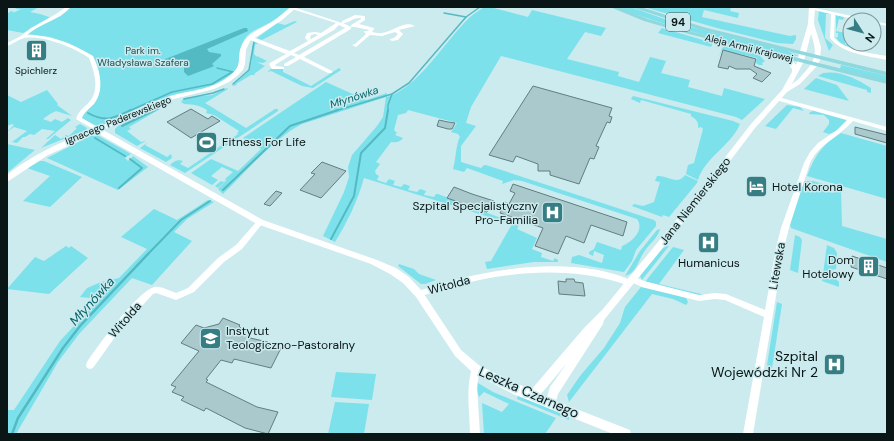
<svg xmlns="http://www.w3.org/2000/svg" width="894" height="441" viewBox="0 0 894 441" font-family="'DM Sans',sans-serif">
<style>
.green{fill:#7ce1eb}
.water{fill:#53bac3}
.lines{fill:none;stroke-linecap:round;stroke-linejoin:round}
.stream-far2{stroke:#53bac3;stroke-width:1.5}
.stream-far1{stroke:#53bac3;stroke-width:2}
.stream{stroke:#53bac3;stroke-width:2.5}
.building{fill:#aac9cc;stroke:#617e81}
.minor{fill:#fff;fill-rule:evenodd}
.tertiary{fill:#fff;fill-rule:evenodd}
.primary{fill:#8ed8de;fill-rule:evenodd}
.labels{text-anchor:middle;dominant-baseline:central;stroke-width:3;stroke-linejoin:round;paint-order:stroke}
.far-street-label{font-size:10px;fill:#0a1516;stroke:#cbebee}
.far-park-label{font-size:10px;fill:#214f53;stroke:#cbebee}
.far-poi-label{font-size:10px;fill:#0a1516;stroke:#cbebee}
.shield{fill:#cbebee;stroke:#445557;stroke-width:1}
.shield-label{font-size:11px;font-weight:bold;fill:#0a1516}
.far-water-label{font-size:11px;font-style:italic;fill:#066269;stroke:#cbebee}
.poi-label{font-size:12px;fill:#0a1516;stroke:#cbebee;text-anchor:start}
.street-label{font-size:12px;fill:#0a1516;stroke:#cbebee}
.water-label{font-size:13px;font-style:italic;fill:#066269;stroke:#cbebee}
.near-poi-label{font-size:14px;fill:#0a1516;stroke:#cbebee;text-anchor:end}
.near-street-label{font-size:14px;fill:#0a1516;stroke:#cbebee}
</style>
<rect width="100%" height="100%" fill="#cbebee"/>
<g class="green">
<path d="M 19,7 L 39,7 L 30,12 L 40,14 L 52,18 L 23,33 L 7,30 L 7,14 L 11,11 L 14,12 L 13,13 L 21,9 L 15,9 Z"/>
<path d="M 70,7 L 290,7 C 284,12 278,18 271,22 C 261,28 250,30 244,40 C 237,52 243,65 233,74 C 216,91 188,89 167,97 C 145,106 120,124 97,126 L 81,118 L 97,98 L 100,90 L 92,56 L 68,43 L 50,37 L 28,34 L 33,30 L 61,16 Z"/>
<path d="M 484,7 L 490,7 L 528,17 L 532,10 L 606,28 L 601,36 L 585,32 L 567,59 L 619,72 L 618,76 L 639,82 L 650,57 L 666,61 L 661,73 L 690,80 L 688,87 L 722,96 L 724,88 L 765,99 L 742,120 L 736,117 L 501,56 L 471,107 L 466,123 L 476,126 L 461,146 L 461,162 L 481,168 L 484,165 L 486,165 L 654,220 L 656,222 L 656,226 L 636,250 L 632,261 L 624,272 L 571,263 L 572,257 L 579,255 L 602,263 L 604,255 L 594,251 L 593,256 L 589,254 L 589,252 L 594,249 L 597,242 L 621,250 L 622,246 C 632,242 645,230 637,219 L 522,181 L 514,180 L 502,184 L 503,181 L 467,168 L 464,172 L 453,169 C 456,159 456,143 460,137 L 458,134 L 451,132 L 457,123 L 408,110 L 406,113 L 398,115 L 394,130 L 397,133 L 395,135 L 403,138 C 400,142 396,143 391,142 L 376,162 L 380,164 L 375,171 L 376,174 L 379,176 L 377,180 L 386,183 L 389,179 L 395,181 L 393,185 L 401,187 L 404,184 L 410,186 L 408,190 L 417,192 L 420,189 L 426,191 L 424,195 L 434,197 L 436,194 L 438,194 L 519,225 L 517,229 L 537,238 L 532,249 L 542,253 L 541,257 L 553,261 L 555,258 L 558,260 L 558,262 L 534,262 L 487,269 L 485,262 L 491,261 L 512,224 L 364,178 C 357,202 348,221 335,242 L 323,236 L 344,192 L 349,177 L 348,167 L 352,155 L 377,126 L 383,117 L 386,97 L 302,124 C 275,137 245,173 223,194 L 218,189 L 228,179 L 218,188 L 215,186 L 221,181 L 224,182 L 226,180 L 225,179 L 233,172 L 222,167 L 211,176 L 218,180 L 212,185 L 191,173 L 211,159 L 238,171 L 261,149 L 243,138 L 326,82 L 366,100 L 387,93 L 387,97 C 417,89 446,40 469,18 C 473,14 479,11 484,7 Z"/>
<path d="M 616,7 L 630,7 L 679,24 L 785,50 L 799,56 L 787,55 C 730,41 672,29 616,7 Z"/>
<path d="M 644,7 L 731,7 L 730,11 L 739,13 L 738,18 L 704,10 L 702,17 L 790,36 L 796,35 L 796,39 L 793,44 L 777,43 L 717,28 Z"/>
<path d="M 819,11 L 830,14 L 826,14 L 825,38 L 833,45 L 829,51 L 818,20 Z"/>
<path d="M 836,15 L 844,17 L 843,20 L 839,19 L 836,31 L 850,34 L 850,39 L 846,38 L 845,44 L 860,48 L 861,45 L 856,44 L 861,44 L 866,47 L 865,51 C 856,48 840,47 836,37 L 838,37 L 838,33 L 836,33 Z"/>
<path d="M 295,21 L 297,22 L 262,40 L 257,38 L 277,23 L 285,25 Z"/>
<path d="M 662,28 L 713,43 L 711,47 L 658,33 Z"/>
<path d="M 254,42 L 258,43 L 255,45 L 254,54 L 257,57 L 257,56 L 267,61 L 263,63 L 257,62 L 265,66 L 254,74 L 255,75 L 251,75 L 236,84 L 237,85 L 232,86 C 238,79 249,75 251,64 C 253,56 250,49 254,42 Z"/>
<path d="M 725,46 L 759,55 L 765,61 L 762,63 L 763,65 L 759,65 L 756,63 L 757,58 L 722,50 L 719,57 L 722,48 Z"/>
<path d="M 841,65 L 887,76 L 887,81 L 840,69 Z"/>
<path d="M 339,68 L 341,70 L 313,88 L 302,86 L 271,71 L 267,72 L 271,69 L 283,69 L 283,72 L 311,86 Z"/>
<path d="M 823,73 C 840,70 857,79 871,88 L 871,93 L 867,92 L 867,90 L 818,76 Z"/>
<path d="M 816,78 L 837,85 L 849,101 L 804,89 Z"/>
<path d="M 227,88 L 228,89 L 205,103 L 246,128 L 275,109 L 278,109 L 278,111 L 185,173 L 170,165 C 174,161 178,159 183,161 L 180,164 L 188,168 L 238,134 L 237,133 L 239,131 L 214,115 L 206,113 L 207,110 C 197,104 195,105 184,104 L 181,102 L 184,98 L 212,95 Z"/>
<path d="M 47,90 L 58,104 L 57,105 L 72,116 L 56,111 L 50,114 L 43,119 L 51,122 L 55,119 L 62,122 L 68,118 L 71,120 L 48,139 L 46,139 L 55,131 L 42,129 L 34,135 L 30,134 L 25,137 L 23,137 L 17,143 L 12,142 L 27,131 L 14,127 L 7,132 L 14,125 L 12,124 L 7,126 L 7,95 L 21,102 Z"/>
<path d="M 633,96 L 733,121 L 740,124 C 731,146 705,157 698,180 L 686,174 L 688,165 L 694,163 L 703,129 L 701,127 L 698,128 C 699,122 696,119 691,116 L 691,114 L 641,100 L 640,103 L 631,99 Z"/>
<path d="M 787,105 L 800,107 L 804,111 L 793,108 L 776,129 L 765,126 Z"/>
<path d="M 156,107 L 160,109 L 129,127 L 131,129 L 127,131 L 141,142 L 146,141 L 137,146 L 115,133 L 115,129 L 118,126 Z"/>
<path d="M 814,111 L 846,120 L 847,122 L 837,131 L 829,134 L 823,132 L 829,124 L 829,120 L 824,115 L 809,114 L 810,112 Z"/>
<path d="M 80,124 L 87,128 L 86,130 L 41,148 L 55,135 L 61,139 L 66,135 L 69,136 L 77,128 L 75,127 Z"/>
<path d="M 841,133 L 887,146 L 887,199 L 807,176 C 815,155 822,145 841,133 Z"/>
<path d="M 90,136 L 99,136 L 131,154 L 125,158 L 128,161 L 133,156 L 148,167 L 118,190 L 47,158 Z"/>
<path d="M 148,142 L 145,145 L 167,157 L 171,154 L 172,158 L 166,162 L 140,148 Z"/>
<path d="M 7,144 L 35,150 L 7,173 Z"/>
<path d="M 40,161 L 44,161 L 82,177 L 50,207 L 23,201 L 50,176 L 27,168 Z"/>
<path d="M 685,175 L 698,181 L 697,183 L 669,217 L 663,215 L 662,217 L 632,206 L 634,204 L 643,206 L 654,202 L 660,182 L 655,181 L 657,176 C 667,175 678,186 685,175 Z"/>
<path d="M 803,181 L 813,181 L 827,185 L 828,191 L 833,193 L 834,188 L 841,189 L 842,226 L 887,239 L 887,262 L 791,228 L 790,224 Z"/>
<path d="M 208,200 L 214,202 L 187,219 L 174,232 L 192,241 L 152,285 L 132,278 L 79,334 L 58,362 L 16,434 L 7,434 L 7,410 L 14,410 L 60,341 L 99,299 L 80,297 L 87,288 L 101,282 L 119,278 L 147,249 L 121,237 L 154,209 L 177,220 Z"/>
<path d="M 660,229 C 658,238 649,244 644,252 C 638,260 637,273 625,276 L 640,251 L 657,230 Z"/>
<path d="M 795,235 L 800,237 L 802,240 L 798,273 L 790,270 Z"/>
<path d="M 827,245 L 834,248 L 837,253 L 836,269 L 829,270 L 829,272 L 839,282 L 839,287 L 822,281 Z"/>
<path d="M 66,246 L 69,248 L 71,246 L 88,258 L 49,294 L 7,289 L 35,257 L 44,261 Z"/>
<path d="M 668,246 L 669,246 L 642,280 L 640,276 L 663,248 Z"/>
<path d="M 673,247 L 684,250 L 659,284 L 705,295 L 702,296 L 645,282 Z"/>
<path d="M 399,264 L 414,269 L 419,274 L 436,280 L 425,284 L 421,284 L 398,266 Z"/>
<path d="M 641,287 L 683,297 L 686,298 L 688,302 L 686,305 L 673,299 L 652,294 L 569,402 L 567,395 L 580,376 L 604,348 L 620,323 L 625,307 Z"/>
<path d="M 777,302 L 782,304 L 772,368 L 767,365 Z"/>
<path d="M 336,372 L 376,374 L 372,400 L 331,397 Z"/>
<path d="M 478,383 L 493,392 L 556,418 L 545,434 L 484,434 L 482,403 L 502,412 L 509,404 L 484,392 L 479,397 L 477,391 Z"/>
<path d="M 518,395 L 569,417 L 569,420 L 517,399 Z"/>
<path d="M 335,402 L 369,404 L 364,434 L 328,434 Z"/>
</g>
<path class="water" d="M 244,28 L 247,28 L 248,31 L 207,49 L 209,52 L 221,54 L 221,56 L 212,64 L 214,66 L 212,67 L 188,76 L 184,72 L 184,65 L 180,60 L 165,66 L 158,65 L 163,60 Z"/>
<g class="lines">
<g class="stream-far2">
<path d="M 444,13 L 466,17"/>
<path d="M 217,68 L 233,72"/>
<path d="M 233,84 L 249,70 L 254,42"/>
<path d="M 184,99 L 213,93 L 224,89"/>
<path d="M 163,106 L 171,103"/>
<path d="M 129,111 L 172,92 L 212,84 L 232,72"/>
<path d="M 153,111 L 157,109"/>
<path d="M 335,111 L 392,94 L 409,83 L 466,17 L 480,7"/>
<path d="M 388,111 L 388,105 L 392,94"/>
</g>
<g class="stream-far1">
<path d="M 88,113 C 106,123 114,118 131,110"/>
<path d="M 122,126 L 155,110"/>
<path d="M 95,138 L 125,156"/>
<path d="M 119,188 L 142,168 L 130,159"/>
<path d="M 223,190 L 290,126 L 338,110"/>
<path d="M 331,239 L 354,196 L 361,153 L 385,128 L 388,110"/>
<path d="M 147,255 L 181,220 L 210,201"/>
</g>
<path class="stream" d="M 12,434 L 18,418 L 63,348 L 80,326 L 148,254"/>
</g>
<g class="building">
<path d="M 723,50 L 756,59 L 754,66 L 771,73 L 762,82 L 753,78 L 757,74 L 750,69 L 736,69 L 729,66 L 728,69 L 718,67 Z"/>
<path d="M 533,86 L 612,108 L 609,116 L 612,117 L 610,123 L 607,122 L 596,146 L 599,147 L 594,159 L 590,158 L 579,184 L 550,175 L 550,171 L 538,171 L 538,164 L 516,156 L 513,162 L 489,155 Z"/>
<path d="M 191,109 L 208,119 L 212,116 L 220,121 L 191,138 L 167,122 Z"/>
<path d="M 439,120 L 448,122 L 455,123 L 452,129 L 448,129 L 437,126 Z"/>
<path d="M 855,127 L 887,135 L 887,143 L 855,134 Z"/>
<path d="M 322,162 L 346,171 L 321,198 L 300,190 L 315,174 L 311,173 Z"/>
<path d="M 513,184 L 627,222 L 623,236 L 591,225 L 584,243 L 566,236 L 558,254 L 535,246 L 543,228 L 500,213 L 505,202 L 509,204 L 515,193 L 510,191 Z"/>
<path d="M 454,187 L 472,194 L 494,201 L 487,212 L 447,198 Z"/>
<path d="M 276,191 L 282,193 L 270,206 L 264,204 Z"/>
<path d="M 852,256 L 887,268 L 887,279 L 851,267 Z"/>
<path d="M 566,279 L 574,279 L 575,282 L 583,283 L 585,296 L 559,294 L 558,281 L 566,282 Z"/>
<path d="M 223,318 L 240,325 L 239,326 L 250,338 L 268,342 L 267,345 L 281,348 L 271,368 L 234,359 L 232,363 L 221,360 L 206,379 L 208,380 L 206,382 L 257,407 L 278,412 L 268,434 L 245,428 L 206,408 L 204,411 L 181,400 L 184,397 L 172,392 L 176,387 L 171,385 L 199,351 L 181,343 L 196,325 L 204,328 L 219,324 Z"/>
</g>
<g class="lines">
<g class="minor">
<path d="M 66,7 L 71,7 C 59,20 40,23 27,35 C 50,35 74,44 93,56 C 100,70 105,90 94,104 C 89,109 84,112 82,118 L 100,129 L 100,131 L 98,132 L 76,119 C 78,111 85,107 90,101 C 100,89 94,71 89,58 C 73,47 43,35 24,38 C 18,40 13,44 7,46 L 7,43 L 21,36 L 31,28 L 56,14 Z"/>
<path d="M 293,7 L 342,23 L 342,21 L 355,15 L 365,16 L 365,20 L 359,24 L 374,28 L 374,29 L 372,32 C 375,32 379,34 382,33 C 393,32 404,20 415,26 L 399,30 L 403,34 L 398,40 L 392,41 L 390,40 L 390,39 L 394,38 L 398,34 L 395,32 L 382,36 L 370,35 L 356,47 L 352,45 L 355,44 L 366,34 L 364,32 L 364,31 L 368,31 L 369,30 L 355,27 L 351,27 L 351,25 L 361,19 L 361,18 C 353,17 350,23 343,23 L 351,27 L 351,29 L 304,57 L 332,71 L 332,73 L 328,73 L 300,59 L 288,66 L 284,66 L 284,64 L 296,57 L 291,55 L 275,65 L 276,66 L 284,67 L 284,69 L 272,69 L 269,64 L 270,63 L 286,54 L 248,39 L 248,37 L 252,37 L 290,51 L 308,41 L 305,38 L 307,33 L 315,32 L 321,33 L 336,23 L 292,9 ZM 339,25 L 345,28 L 299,55 L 294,53 L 334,30 ZM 315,34 L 318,35 L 311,39 L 310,38 L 311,35 Z"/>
<path d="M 810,7 L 866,19 L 866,20 L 858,20 L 835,15 L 834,38 C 847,51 870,53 887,56 L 887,60 C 868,56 843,54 830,38 L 831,14 L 810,9 Z"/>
<path d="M 874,21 L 887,24 L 887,26 L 874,23 Z"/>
<path d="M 778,97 L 887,127 L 887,131 L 853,121 C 849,125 845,129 841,132 C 827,144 819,146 810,163 L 789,228 L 784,248 L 753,434 L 743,434 L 764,317 L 725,300 L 715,299 L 699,301 L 642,287 L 633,283 L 632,285 L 629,286 C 625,285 622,283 618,282 C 553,263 481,275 419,297 L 416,296 L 415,294 L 416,292 C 474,270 570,254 628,279 L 629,277 L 632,276 L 644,281 L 699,295 L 715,293 L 726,294 L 765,310 L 776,248 L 781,228 L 804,163 L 810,152 L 818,143 L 837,130 L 847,120 L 776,100 L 776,98 Z"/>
<path d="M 260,219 L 262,220 L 264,222 L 262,224 L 242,249 L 224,262 L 194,292 L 176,300 L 156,293 L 153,294 L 120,330 L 93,368 L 90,369 L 87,368 L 86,365 L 87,362 C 97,347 139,289 155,287 C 161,286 170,291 176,293 L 188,288 L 218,258 L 236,245 L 258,220 Z"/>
<path d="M 476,365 L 479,366 L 480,369 L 477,386 L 480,434 L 470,434 C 470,414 465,385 473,366 Z"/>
</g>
<path class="tertiary" d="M 291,7 L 297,7 L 282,20 L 250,41 L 246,50 L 245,64 L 243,70 L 237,76 L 229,82 L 214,89 L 166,101 L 103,130 L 263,220 L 377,260 L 396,268 L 409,277 L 422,291 L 461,350 L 480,366 L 531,390 L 584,328 L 603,309 L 681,214 L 751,124 L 782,90 L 792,72 L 792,69 L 787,62 L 774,55 L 777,53 C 784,55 791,58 796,65 L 808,24 L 809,7 L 815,7 L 814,24 L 821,47 L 820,60 L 817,66 L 800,84 L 787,92 L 755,128 L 687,218 L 604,320 L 603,324 L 558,394 L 556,401 L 630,430 L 631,434 L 613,434 L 513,394 L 472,372 L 455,356 L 416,297 L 403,283 L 390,274 L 371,264 L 257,224 L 97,133 L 48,155 L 7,182 L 7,175 C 39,149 77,136 115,120 C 130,113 145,104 162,99 C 182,91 206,92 225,79 C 247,65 234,58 243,43 C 249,33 262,28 272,22 C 279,17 285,12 291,7 ZM 811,34 C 817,52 817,59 803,74 C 800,78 796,81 792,84 L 804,61 ZM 567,363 L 550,387 L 547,397 L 541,394 Z"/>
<g class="primary">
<path d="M 610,7 L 619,7 L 648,19 L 693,32 L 887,80 L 887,84 L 689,34 L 644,21 Z"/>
<path d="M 631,7 L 641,7 L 703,27 L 887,72 L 887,76 L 699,29 Z"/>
</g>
</g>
<defs>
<symbol id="building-square" viewBox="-11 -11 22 22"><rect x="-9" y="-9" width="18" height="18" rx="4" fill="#367e84" stroke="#cbebee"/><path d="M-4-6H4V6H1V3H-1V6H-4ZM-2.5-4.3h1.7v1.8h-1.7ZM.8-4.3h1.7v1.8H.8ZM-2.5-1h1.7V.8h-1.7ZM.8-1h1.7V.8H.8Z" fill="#fff"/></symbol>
<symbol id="stadium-square" viewBox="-11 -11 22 22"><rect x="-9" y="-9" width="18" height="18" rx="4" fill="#367e84" stroke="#cbebee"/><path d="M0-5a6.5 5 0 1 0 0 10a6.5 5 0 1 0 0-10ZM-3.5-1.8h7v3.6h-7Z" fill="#fff"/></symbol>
<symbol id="hotel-square" viewBox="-11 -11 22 22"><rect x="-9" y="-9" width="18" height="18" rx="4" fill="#367e84" stroke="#cbebee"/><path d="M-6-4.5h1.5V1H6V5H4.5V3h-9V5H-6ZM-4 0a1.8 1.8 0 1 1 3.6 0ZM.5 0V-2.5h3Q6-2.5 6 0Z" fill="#fff"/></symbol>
<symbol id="hospital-square" viewBox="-11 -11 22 22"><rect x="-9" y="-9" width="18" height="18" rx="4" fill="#367e84" stroke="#cbebee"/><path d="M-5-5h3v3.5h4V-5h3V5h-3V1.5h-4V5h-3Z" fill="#fff"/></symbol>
<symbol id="university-square" viewBox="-11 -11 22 22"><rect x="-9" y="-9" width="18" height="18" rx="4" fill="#367e84" stroke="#cbebee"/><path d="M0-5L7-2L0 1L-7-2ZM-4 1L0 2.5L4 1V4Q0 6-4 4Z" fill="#fff"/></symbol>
</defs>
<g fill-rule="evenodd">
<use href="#building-square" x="24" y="38" width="25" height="25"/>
<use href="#stadium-square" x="194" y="130" width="25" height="25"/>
<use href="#hotel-square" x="744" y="174" width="25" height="25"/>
<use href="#hospital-square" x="540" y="200" width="25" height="25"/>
<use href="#hospital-square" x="696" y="230" width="25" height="25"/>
<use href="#building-square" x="856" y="254" width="25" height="25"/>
<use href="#university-square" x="198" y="326" width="25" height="25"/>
<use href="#hospital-square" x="822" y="352" width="25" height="25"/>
</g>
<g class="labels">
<g class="far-street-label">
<text transform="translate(749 48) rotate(14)">Aleja Armii Krajowej</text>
<text transform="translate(118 120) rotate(-22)">Ignacego Paderewskiego</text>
</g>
<g class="far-park-label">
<text x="143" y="50">Park im.<tspan x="143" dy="12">Władysława Szafera</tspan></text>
</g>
<g class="far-poi-label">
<text x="36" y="70">Spichlerz</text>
</g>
<rect class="shield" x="666" y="13" width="24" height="18" rx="3"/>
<g class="shield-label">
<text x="678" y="22">94</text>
</g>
<g class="far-water-label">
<text transform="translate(354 97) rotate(-18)">Młynówka</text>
</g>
<g class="poi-label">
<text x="222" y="142">Fitness For Life</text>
<text x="772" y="187">Hotel Korona</text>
<text x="538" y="206" text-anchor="end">Szpital Specjalistyczny<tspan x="538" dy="14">Pro-Familia</tspan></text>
<text x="854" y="260" text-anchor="end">Dom<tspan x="854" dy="14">Hotelowy</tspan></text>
<text x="709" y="263" text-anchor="middle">Humanicus</text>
<text x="226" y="331">Instytut<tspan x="226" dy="14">Teologiczno-Pastoralny</tspan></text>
</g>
<g class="street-label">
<text transform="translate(695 201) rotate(-52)">Jana Niemierskiego</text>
<text transform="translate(777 266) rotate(-80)">Litewska</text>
<text transform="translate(449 285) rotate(-15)">Witolda</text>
<text transform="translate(125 320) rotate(-49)">Witolda</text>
</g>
<g class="water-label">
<text transform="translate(92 301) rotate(-48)">Młynówka</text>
</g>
<g class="near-poi-label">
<text x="818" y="356">Szpital<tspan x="818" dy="16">Wojewódzki Nr 2</tspan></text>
</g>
<g class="near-street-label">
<text transform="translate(529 392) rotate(24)">Leszka Czarnego</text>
</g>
</g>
<rect width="894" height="441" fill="none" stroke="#0a1516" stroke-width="16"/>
<g transform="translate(862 32) rotate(126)"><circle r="19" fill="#cbebee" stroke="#7e9598"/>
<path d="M0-3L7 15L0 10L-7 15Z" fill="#367e84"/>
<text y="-6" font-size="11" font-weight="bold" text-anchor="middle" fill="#0a1516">N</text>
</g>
</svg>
